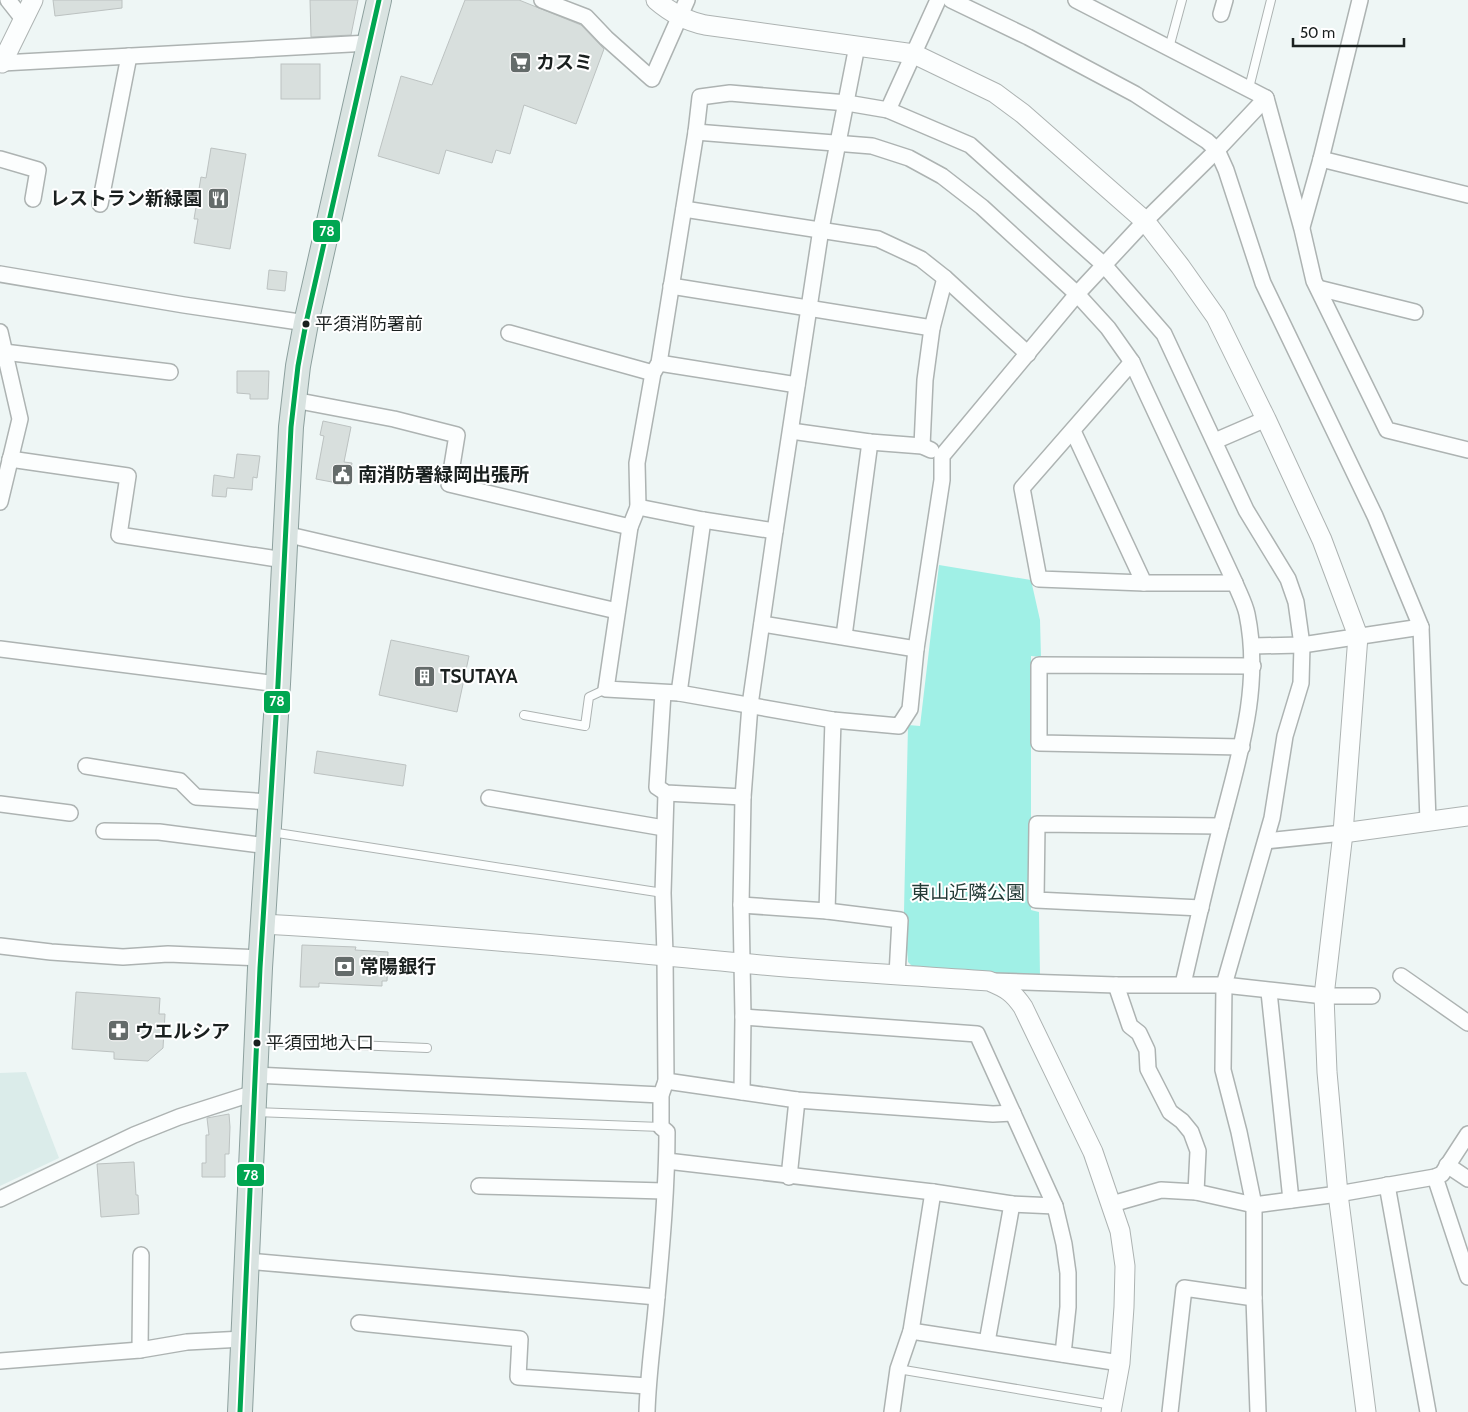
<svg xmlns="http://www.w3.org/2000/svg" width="1468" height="1412" viewBox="0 0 1468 1412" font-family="Cabin,'Noto Sans JP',sans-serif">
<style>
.built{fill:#dbecea}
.green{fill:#a0f0e6}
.building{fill:#d8dfdd;stroke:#bcc2c1}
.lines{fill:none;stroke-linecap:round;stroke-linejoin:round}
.service-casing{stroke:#adb3b2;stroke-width:10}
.minor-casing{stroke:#adb3b2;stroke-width:18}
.tertiary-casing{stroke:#adb3b2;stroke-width:21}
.primary-casing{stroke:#8da09e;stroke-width:26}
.service{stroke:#fcfefe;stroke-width:8}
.minor{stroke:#fcfefe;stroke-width:15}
.tertiary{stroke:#fcfefe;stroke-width:19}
.primary{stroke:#d9e3e1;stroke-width:24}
.bus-1-casing{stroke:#fff;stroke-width:9}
.bus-1{stroke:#00a651;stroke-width:5}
.bus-dot{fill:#1a201f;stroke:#fff;stroke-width:2}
.labels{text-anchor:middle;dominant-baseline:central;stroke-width:4;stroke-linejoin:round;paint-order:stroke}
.bus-label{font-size:18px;fill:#1a201f;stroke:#fff;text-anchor:start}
.poi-label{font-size:19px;font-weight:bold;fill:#1a201f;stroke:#fff;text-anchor:start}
.park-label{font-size:19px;fill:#233b37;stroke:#fff}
.line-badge{stroke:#fff;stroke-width:2}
.badge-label{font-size:14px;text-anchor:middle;font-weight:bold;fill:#fff}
</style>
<rect width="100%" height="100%" fill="#eef6f5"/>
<path class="built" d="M 26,1072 L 59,1158 L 0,1186 L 0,1073 Z"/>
<path class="green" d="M 939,565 L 1031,580 L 1040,620 L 1041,657 L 1031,656 L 1031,910 L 1039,912 L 1040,977 L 914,968 L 908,962 L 904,912 L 908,725 L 920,726 Z"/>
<g class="building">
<path d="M 53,0 L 122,0 L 122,8 L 55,16 Z"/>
<path d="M 310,0 L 358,0 L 351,35 L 311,37 Z"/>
<path d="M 465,0 L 519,0 L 581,25 L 602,47 L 604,49 L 576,124 L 524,105 L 510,154 L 496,150 L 492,163 L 446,150 L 439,174 L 378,156 L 401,76 L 432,85 Z"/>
<rect x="281" y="64" width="39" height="35"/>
<path d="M 211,148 L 246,154 L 230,249 L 194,243 L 198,219 L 194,219 L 201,177 L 206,178 Z"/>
<path d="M 269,270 L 287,272 L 285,291 L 267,289 Z"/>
<path d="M 237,371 L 269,371 L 268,399 L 250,399 L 250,394 L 237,393 Z"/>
<path d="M 323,421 L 351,427 L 344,462 L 352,463 L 348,485 L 316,479 L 324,436 L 320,435 Z"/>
<path d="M 237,454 L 260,456 L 257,478 L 253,477 L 252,490 L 227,488 L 226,497 L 212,496 L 214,475 L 234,478 Z"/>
<path d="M 391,640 L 469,656 L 457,712 L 379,695 Z"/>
<path d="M 317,751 L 406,765 L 403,786 L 314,773 Z"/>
<path d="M 302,945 L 356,947 L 355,950 L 388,952 L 387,981 L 382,981 L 382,986 L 319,983 L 319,987 L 300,987 Z"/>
<path d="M 76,992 L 160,998 L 159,1014 L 165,1014 L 163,1048 L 148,1061 L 114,1059 L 114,1052 L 72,1049 Z"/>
<path d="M 229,1114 L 230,1127 L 229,1154 L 225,1154 L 225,1177 L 202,1177 L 202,1163 L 206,1163 L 206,1135 L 209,1135 L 207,1118 Z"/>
<path d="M 134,1162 L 136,1195 L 138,1195 L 139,1214 L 101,1217 L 97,1164 Z"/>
</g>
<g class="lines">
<defs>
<g id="service">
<path d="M 1169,48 L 1182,0"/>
<path d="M 1249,88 L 1271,0"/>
<path d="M 524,715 L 585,726 L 589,697 L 606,689"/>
<path d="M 271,832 L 663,893"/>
<path d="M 258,1041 L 427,1048"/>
<path d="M 255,1112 L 661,1127"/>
<path d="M 898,1369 L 1112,1405"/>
</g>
<g id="minor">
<path d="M 8,0 L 23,19"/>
<path d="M 542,0 L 586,17 L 606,38 L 652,79 L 687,0"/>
<path d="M 951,0 L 1028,37 L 1135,94 L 1207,141 L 1217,150 L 1226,170 L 1263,283 L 1375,516 L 1421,627 L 1428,821"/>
<path d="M 1076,0 L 1266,98 L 1302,229 L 1314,281 L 1387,430 L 1468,450"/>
<path d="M 1221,14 L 1225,0"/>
<path d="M 0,62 L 2,63 L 369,43"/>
<path d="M 888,110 L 938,0"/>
<path d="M 696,132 L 872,146 L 909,158 L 942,176 L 982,207 L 1077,294 L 1108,328 L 1132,362 L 1235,583 C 1239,593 1245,604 1247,614 C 1262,687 1239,756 1221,826 C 1207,879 1195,932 1183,984"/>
<path d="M 0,159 L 38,170 L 33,199"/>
<path d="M 1321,159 L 1468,195"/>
<path d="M 100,204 L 129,56"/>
<path d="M 684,209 L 878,239 L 921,259 L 945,278 L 1028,354"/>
<path d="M 1302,227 L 1321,159 L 1360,0"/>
<path d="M 0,274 L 184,305 L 306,323"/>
<path d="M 671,286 L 932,328"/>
<path d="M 1318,288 L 1415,312"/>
<path d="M 0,332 L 20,419 L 0,502"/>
<path d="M 509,333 L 653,373"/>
<path d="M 4,352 L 170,372"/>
<path d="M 1132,362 L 1022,488 L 1039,579 L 1144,583"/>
<path d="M 659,363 L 797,385"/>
<path d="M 294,400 L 394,419 L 457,435 L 449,484 L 630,527"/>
<path d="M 791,431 L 870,442 L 922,446 L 931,450"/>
<path d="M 1073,431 L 1144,583 L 1235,583"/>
<path d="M 1215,441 L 1266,419"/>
<path d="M 922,446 L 925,380 L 932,328 L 945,278"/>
<path d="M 10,459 L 128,476 L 119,535 L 284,560"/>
<path d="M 638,507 L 637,463 L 653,373 L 659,363 L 696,132 L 700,97 L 730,93 L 847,103 L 888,110 L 970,145 L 1104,265 L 1164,334 L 1246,510 L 1288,579 L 1296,602 L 1302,645 L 1301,683 L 1285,736 L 1272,818 L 1224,985 L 1223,1070 L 1239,1132 L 1254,1205 L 1254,1298 L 1258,1412"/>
<path d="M 775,531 L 703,520 L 638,507 L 630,527 L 606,689 L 679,693 L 833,720 L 899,726 L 910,709 L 916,649 L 942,480 L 942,456 L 1077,294 L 1145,221 L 1217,150 L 1266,98"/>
<path d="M 285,534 L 617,611"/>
<path d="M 762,624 L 916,649"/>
<path d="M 844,636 L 870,442"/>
<path d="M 1252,646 L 1302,645 L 1421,627"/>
<path d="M 0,649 L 278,684"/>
<path d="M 663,693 L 657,787 L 666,793 L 743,797"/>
<path d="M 679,693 L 703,520"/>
<path d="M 1242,747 L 1039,743 L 1039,665 L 1253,666"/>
<path d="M 86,766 L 180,781 L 196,797 L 270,802"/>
<path d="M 489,798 L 664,828"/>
<path d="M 0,804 L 70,813"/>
<path d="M 104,831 L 159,832 L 268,846"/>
<path d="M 1266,841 L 1343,833"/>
<path d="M 741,905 L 827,911 L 900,920 L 897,975"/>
<path d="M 1201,908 L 1036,900 L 1037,824 L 1221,826"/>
<path d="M 827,911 L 833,720"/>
<path d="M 0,946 L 51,952 L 123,957 L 168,954 L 260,958"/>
<path d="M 1401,976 L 1468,1023"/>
<path d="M 992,981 L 1116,985 L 1224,985 L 1324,996 L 1372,996"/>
<path d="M 1116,985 L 1130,1026 L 1139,1033 L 1147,1050 L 1148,1069 L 1170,1112 L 1182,1121 L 1191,1132 L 1198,1151 L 1196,1192"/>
<path d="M 1269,992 L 1291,1200"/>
<path d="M 743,1017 L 977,1034 L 1055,1206 L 1064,1244 L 1068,1273 L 1068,1307 L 1063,1354"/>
<path d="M 255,1075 L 661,1095"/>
<path d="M 666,1081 L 797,1100 L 993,1114 L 1013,1113"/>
<path d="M 742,1092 L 743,1017 L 741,905 L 743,797 L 750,705 L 775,531 L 821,229 L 857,46"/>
<path d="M 667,1161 L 933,1192 L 1012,1204 L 1055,1206"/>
<path d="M 1447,1165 L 1468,1179"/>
<path d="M 789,1177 L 797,1100"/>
<path d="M 1435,1177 L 1468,1277"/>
<path d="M 1387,1185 L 1428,1412"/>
<path d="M 479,1186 L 664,1191"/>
<path d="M 0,1199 L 134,1135 L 179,1117 L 254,1093"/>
<path d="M 1112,1204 L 1161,1190 L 1196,1192 L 1254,1205 L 1338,1194 L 1435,1177 L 1442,1174 L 1468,1134"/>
<path d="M 247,1261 L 657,1297"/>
<path d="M 359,1323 L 520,1339 L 518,1377 L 647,1386"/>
<path d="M 911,1331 L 1120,1363"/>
<path d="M 987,1342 L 1012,1204"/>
<path d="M 140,1350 L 141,1255"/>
<path d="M 0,1361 L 140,1350 L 187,1342 L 243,1339"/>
<path d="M 647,1412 C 648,1373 654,1336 657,1297 C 662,1243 667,1187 667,1132 L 661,1127 L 661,1095 L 666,1081 L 665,955 L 663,893 L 666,793"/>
<path d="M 892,1412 L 898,1369 L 911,1331 L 933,1192"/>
<path d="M 1170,1412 L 1184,1288 L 1254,1298"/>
</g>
<g id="tertiary">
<path d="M 656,0 C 671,13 686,21 705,25 L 914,54 L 995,93 L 1022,113 L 1145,221 L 1180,266 L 1216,317 L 1266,419 L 1322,540 L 1358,636 L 1343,833 L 1324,996 L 1327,1072 L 1338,1194 L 1366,1412"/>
<path d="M 2,63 L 33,0"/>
<path d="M 1343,833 L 1468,816"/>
<path d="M 262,924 C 422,933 581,948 740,963 C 823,971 906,975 989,981 C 1006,988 1013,992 1023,1007 L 1093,1152 L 1120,1231 L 1125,1266 L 1124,1307 L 1120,1363 L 1111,1412"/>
</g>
<path id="primary" d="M 240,1412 L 260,968 L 278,684 L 291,427 L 298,366 L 306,323 L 379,0"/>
</defs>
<use href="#service" class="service-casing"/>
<use href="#minor" class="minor-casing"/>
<use href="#tertiary" class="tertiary-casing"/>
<use href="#primary" class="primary-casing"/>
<use href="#service" class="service"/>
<use href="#minor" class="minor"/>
<use href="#tertiary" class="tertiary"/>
<use href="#primary" class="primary"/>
<defs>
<path id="bus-1" d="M 240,1412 L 260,968 L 278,684 L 291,427 L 298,366 L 306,323 L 379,0"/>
</defs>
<use href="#bus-1" class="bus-1-casing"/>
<use href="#bus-1" class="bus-1"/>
</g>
<defs>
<symbol id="supermarket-square" viewBox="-11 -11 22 22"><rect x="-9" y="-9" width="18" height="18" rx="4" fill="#646b6a" stroke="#fff"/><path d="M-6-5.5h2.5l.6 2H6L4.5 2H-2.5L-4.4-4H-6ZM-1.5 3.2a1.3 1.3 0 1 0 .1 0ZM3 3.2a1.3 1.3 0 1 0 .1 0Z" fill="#fff"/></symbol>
<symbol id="restaurant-square" viewBox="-11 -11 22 22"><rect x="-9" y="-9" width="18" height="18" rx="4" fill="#646b6a" stroke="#fff"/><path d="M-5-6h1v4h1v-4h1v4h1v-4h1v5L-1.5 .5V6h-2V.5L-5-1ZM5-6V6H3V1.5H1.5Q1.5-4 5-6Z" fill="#fff"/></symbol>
<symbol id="civic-square" viewBox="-11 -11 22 22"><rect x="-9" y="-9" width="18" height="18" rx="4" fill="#646b6a" stroke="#fff"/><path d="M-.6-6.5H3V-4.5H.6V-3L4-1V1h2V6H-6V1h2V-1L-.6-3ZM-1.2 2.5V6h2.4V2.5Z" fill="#fff"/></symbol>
<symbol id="building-square" viewBox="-11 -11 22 22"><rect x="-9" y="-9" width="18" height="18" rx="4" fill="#646b6a" stroke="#fff"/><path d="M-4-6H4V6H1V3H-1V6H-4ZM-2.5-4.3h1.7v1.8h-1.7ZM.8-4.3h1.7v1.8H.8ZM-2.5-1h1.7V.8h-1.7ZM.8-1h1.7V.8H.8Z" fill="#fff"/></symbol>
<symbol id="bank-square" viewBox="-11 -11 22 22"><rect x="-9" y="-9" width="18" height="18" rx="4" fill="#646b6a" stroke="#fff"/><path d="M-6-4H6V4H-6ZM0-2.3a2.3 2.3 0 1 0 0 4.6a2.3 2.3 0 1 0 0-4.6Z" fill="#fff"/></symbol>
<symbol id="pharmacy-square" viewBox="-11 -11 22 22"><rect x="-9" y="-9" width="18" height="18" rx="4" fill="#646b6a" stroke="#fff"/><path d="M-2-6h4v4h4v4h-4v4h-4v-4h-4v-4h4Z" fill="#fff"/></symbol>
</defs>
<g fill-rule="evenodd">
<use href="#supermarket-square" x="508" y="50" width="25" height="25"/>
<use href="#restaurant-square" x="206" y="186" width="25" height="25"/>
<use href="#civic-square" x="330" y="462" width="25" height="25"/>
<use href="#building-square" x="412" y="664" width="25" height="25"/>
<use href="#bank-square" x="332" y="954" width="25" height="25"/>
<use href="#pharmacy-square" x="106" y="1018" width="25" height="25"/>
</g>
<g class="bus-dot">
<circle cx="306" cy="324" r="4.5"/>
<circle cx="257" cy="1043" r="4.5"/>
</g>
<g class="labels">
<g class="bus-label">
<text x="315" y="324">平須消防署前</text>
<text x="266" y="1043">平須団地入口</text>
</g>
<g class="poi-label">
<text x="536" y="62">カスミ</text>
<text x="202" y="198" text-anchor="end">レストラン新緑園</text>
<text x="358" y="474">南消防署緑岡出張所</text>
<text x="440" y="676">TSUTAYA</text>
<text x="360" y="966">常陽銀行</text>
<text x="135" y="1031">ウエルシア</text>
</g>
<g class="park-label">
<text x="968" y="892">東山近隣公園</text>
</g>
</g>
<g class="line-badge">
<rect x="312" y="219" width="29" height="24" rx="5" fill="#00a651"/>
<rect x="263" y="690" width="28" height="24" rx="5" fill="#00a651"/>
<rect x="236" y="1163" width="29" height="24" rx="5" fill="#00a651"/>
</g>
<g class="badge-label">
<text x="327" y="236">78</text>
<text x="277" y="706">78</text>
<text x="251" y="1180">78</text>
</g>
<path d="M1293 38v8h111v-8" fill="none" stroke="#1a201f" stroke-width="2.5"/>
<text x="1300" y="38" font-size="15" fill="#1a201f" stroke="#ffffff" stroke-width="4" paint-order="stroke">50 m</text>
</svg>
